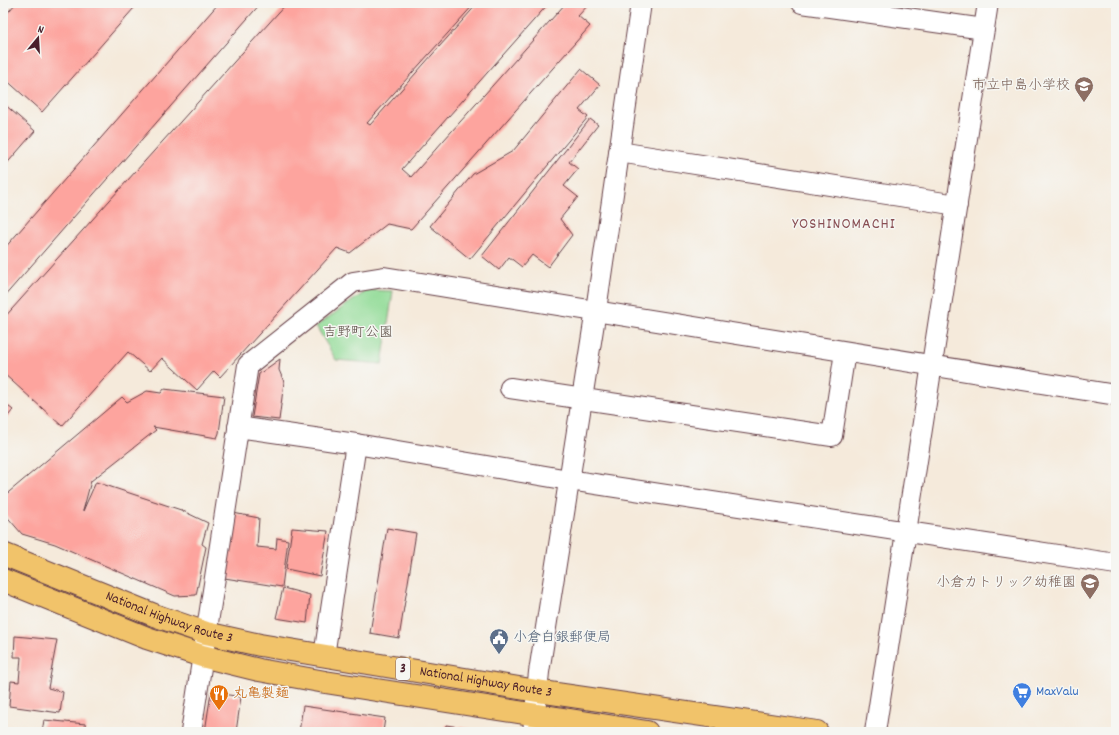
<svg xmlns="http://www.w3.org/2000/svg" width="1119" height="735" viewBox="0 0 1119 735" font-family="Dekko,'Klee One',sans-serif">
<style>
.green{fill:#93dc98;stroke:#6e7e62}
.building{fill:#fda49e}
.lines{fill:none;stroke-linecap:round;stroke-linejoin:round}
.minor-casing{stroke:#643d45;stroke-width:22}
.highway-casing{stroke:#643d45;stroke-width:24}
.minor{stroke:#fff;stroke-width:20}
.highway{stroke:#f1c36a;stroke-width:22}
.labels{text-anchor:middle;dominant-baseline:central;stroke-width:3;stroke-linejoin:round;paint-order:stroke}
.shield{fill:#f6f6f2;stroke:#7e6067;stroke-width:1}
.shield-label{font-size:13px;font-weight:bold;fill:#4a1f2b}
.education-label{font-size:14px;fill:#785e54;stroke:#f6f6f2;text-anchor:end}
.park-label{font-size:14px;fill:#5c4e46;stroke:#f6f6f2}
.street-label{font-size:14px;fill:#4a1f2b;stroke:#f6f6f2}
.service-label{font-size:14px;fill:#4e5e75;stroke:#f6f6f2;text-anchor:start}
.shop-label{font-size:14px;fill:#366cbe;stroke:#f6f6f2;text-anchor:start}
.food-label{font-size:14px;fill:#c56008;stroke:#f6f6f2;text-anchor:start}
.quarter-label{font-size:16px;letter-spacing:1px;fill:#894e53;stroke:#f6f6f2}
</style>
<rect width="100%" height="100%" fill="#f6f6f2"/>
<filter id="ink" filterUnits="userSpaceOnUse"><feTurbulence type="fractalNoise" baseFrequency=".025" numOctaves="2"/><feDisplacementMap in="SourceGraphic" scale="8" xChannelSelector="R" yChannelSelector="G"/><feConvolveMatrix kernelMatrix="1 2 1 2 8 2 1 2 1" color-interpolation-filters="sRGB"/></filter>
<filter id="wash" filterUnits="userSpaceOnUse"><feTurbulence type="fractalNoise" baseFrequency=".012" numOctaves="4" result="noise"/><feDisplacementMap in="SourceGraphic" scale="16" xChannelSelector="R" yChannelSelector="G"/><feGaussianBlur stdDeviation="0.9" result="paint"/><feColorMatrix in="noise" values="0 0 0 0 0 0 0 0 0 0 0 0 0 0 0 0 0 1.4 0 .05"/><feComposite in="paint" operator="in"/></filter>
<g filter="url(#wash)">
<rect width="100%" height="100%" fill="#f5eadb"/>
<path class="green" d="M 368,290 L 393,291 L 382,364 L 336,360 L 316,326 Z"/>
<g id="blocks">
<g class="building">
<path d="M 16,3 L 129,3 L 134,8 L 42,112 L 3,77 L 3,18 Z"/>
<path d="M 219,3 L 261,3 L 3,298 L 3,250 Z"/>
<path d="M 287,3 L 475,3 L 367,123 L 370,125 L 478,3 L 549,3 L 402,169 L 411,177 L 566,3 L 590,3 L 578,16 L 590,26 L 411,229 L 387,224 L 350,253 L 337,248 L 220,377 L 214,371 L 197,390 L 162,358 L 150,371 L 128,352 L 62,426 L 3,373 L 3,319 Z"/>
<path d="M 581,69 L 600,85 L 579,110 L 588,117 L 470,259 L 430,226 L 473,174 L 513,151 Z"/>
<path d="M 3,103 L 35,131 L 3,168 Z"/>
<path d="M 590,119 L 598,125 L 569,162 L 578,169 L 564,186 L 578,197 L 560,219 L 572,235 L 548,267 L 532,255 L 522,267 L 509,257 L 499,270 L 482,256 Z"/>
<path d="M 280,359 L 279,370 L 284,382 L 279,420 L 252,417 L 259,374 Z"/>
<path d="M 164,389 L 224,396 L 219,433 L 217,438 L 153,427 L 156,430 L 91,481 L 83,511 L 96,482 L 181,510 L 208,523 L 202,544 L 206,547 L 196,595 L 175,596 L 55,544 L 22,534 L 3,512 L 3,497 L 122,397 L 127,402 L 147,391 L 161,393 Z"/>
<path d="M 3,402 L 13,410 L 3,422 Z"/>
<path d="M 233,513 L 259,518 L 257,547 L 276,549 L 277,538 L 288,540 L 282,587 L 218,577 Z"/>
<path d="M 292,528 L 328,531 L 320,576 L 286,569 Z"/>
<path d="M 387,528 L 416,533 L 399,638 L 370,633 Z"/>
<path d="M 283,588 L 310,595 L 307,623 L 276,618 Z"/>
<path d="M 15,636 L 57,640 L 48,688 L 63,692 L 60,713 L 9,706 L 11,681 L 19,682 L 21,657 L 14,657 Z"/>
<path d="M 211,692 L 241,697 L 236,732 L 205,732 Z"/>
<path d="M 303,706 L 385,718 L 383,732 L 299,732 Z"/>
<path d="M 44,720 L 86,724 L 85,732 L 42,732 Z"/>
<path d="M 446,725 L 484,731 L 484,732 L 445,732 Z"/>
</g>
</g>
</g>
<g filter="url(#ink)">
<use href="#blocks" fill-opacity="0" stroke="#643d45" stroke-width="1"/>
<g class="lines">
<defs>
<g id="minor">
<path d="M 802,3 L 984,29"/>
<path d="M 619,152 L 957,205"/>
<path d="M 510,388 L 832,436 L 845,352"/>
<path d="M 238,427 L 356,444 L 569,480 L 1116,564"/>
<path d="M 324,656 L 356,444"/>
<path d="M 191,732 L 248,365 L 353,282 L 384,277 L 1116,395"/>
<path d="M 533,732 L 539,672 L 596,310 L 641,3"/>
<path d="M 875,732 L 988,3"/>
</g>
<g id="highway">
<path id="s1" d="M 3,554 L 154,615 L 206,633 L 260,645 L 537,691 L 817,732"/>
<path d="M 3,580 L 147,638 L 202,656 L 259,670 L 325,682 L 647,732"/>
</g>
</defs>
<use href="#minor" class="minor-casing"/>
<use href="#highway" class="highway-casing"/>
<use href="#minor" class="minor"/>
<use href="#highway" class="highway"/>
</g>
</g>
<defs>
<symbol id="school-pin" viewBox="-11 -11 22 30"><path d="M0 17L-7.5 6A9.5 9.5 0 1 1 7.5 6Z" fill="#8d6e63" stroke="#f6f6f2"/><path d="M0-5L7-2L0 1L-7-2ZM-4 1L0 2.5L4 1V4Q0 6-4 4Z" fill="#fff"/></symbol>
<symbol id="civic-pin" viewBox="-11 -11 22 30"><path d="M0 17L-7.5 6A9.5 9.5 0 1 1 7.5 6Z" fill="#5c6f8a" stroke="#f6f6f2"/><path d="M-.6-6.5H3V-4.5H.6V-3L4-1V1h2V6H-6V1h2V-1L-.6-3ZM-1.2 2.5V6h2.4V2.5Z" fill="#fff"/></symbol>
<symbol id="supermarket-pin" viewBox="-11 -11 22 30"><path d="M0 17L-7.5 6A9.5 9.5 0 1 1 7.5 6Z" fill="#3f7fe0" stroke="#f6f6f2"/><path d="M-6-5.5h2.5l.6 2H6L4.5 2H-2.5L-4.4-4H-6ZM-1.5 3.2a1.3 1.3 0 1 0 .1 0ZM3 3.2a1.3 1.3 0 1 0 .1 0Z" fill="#fff"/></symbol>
<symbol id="restaurant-pin" viewBox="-11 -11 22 30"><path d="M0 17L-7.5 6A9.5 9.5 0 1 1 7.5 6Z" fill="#e8710a" stroke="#f6f6f2"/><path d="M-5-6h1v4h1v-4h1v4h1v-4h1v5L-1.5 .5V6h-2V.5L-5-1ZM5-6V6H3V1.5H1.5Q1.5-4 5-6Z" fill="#fff"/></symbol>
</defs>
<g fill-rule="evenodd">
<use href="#school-pin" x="1073" y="75" width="22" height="30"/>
<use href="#school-pin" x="1079" y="572" width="22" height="30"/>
<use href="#civic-pin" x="488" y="627" width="22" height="30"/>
<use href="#supermarket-pin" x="1011" y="681" width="22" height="30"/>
<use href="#restaurant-pin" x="208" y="683" width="22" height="30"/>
</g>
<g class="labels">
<rect class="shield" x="396" y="658" width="14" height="22" rx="3"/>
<g class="shield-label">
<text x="403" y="669">3</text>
</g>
<g class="education-label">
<text x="1070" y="86">市立中島小学校</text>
<text x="1076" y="583">小倉カトリック幼稚園</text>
</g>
<g class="park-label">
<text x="358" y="333">吉野町公園</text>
</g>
<g class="street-label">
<text stroke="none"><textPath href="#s1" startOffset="178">National Highway Route 3</textPath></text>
<text stroke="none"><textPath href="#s1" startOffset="502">National Highway Route 3</textPath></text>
</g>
<g class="service-label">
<text x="513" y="638">小倉白銀郵便局</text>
</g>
<g class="shop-label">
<text x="1036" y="692">MaxValu</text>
</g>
<g class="food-label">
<text x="233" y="694">丸亀製麺</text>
</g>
<g class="quarter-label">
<text x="844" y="224">YOSHINOMACHI</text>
</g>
</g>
<rect width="1119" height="735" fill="none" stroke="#f6f6f2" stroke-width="16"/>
<g transform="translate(38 38) rotate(18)" stroke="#f6f6f2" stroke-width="3" paint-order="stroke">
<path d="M0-3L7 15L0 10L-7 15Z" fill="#4a1f2b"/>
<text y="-6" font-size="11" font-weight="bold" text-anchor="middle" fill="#4a1f2b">N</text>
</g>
</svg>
